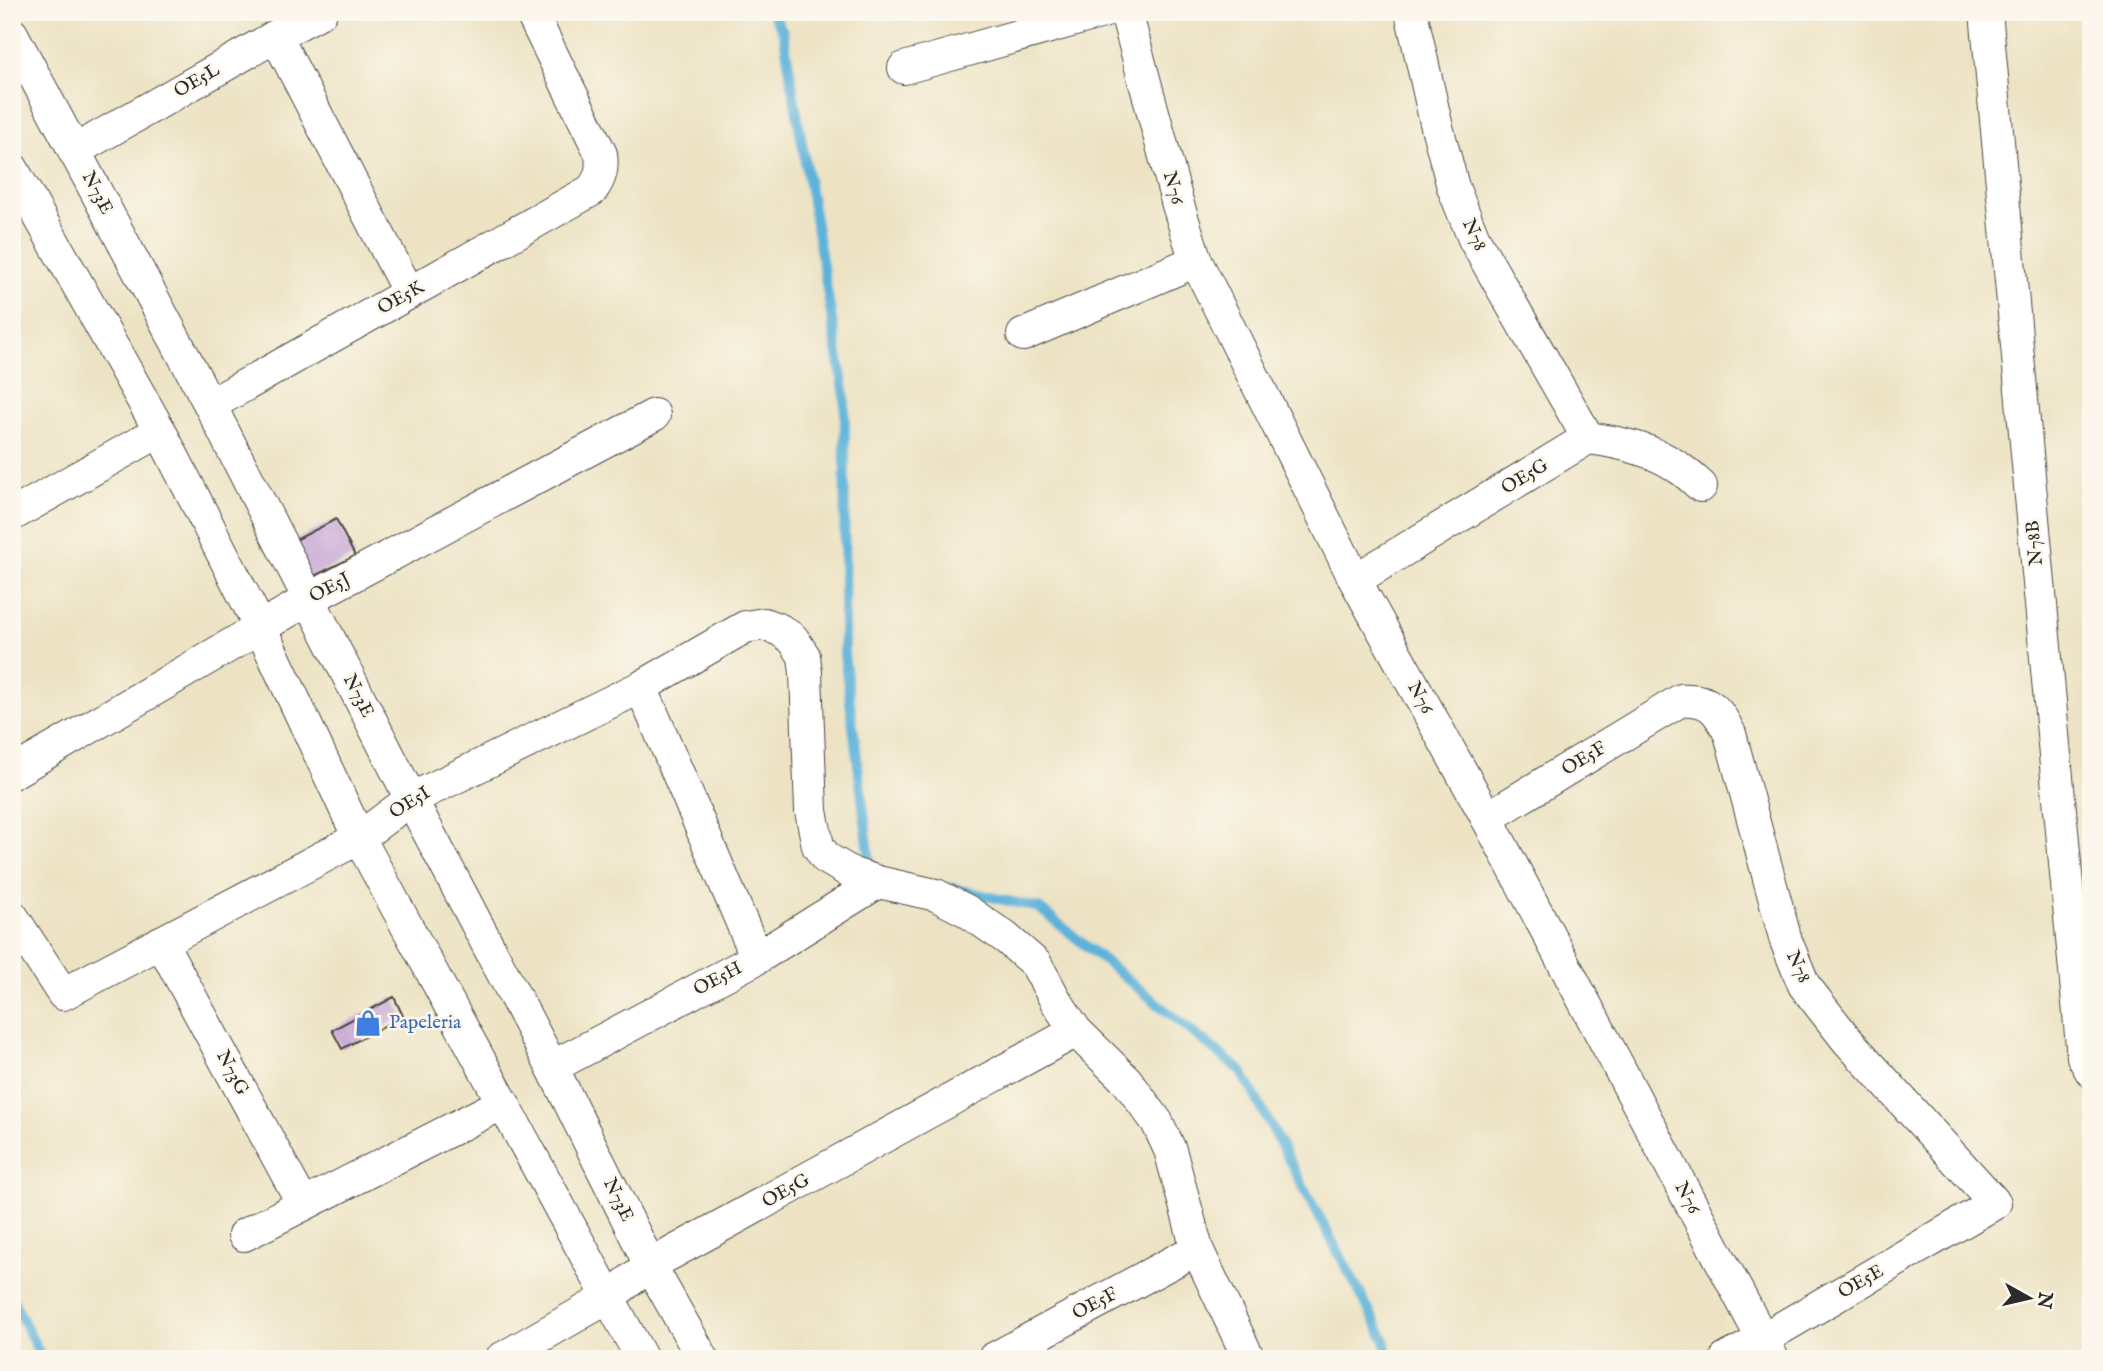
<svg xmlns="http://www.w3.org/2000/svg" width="2103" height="1371" viewBox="0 0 2103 1371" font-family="'IM FELL English',serif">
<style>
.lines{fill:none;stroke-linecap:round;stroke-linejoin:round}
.stream{stroke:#5db2d9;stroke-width:10}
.building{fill:#c6a6d6}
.minor-casing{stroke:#484742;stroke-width:34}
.minor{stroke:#fff;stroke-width:32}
.labels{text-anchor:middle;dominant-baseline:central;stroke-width:5;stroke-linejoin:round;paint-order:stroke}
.street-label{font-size:19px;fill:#2b2b2b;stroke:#fbf7ec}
.shop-label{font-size:19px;fill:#366cbe;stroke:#fbf7ec;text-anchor:start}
</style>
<rect width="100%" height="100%" fill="#fbf7ec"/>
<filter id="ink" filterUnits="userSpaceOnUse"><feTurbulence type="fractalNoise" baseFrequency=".0143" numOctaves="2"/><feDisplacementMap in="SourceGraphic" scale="14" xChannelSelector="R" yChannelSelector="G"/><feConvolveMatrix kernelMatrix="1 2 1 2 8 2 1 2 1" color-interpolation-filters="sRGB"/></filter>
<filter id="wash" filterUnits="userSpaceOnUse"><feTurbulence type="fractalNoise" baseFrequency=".00686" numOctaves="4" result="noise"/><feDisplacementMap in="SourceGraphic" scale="28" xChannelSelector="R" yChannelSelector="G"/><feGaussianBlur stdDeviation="1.57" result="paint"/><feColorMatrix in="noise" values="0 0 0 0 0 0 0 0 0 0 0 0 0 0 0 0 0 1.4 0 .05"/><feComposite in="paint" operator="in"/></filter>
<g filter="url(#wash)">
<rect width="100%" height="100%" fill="#ede3c4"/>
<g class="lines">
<g class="stream">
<path d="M 771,12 L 783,31 L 845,396 L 844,654 L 871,869 L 879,871"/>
<path d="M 949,887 L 1039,908 L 1242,1072 L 1385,1340 L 1389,1359"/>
<path d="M 12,1298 L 42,1359"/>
</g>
</g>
<g id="blocks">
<g class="building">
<path d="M 336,519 L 355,556 L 306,580 L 288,544 Z"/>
<path d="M 394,997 L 403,1016 L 342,1049 L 332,1030 Z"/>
</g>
</g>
</g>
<g filter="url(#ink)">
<use href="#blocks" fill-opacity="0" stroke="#484742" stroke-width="2"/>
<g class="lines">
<defs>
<g id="minor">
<path d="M 1126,12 L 1178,205 L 1196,261 L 1355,580 L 1487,818 L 1773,1359"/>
<path d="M 1411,12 L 1436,123 L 1453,187 L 1474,239 L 1588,438"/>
<path d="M 1986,12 L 2083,1057 L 2091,1071"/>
<path d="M 12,34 L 210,405 L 411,799 L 552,1067 L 650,1265 L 703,1359"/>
<path d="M 276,36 L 409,293"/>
<path d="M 904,68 L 1103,12"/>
<path d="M 74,151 L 276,36 L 321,12"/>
<path d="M 12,168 L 160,431 L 260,627 L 359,838 L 642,1359"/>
<path d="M 1023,335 L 1196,261"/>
<path d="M 210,405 L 592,190 C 601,177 603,169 601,154 L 531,12"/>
<path d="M 12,515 L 160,431"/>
<path d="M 1355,580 L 1588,438 C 1618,442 1653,449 1679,468 C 1687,473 1694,480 1701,486"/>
<path d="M 641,687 L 757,958"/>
<path d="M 12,773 L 309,599 L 654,415"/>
<path d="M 1487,818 L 1681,700 C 1710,698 1718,710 1730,734 L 1786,941 L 1804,985 L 1847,1040 L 1995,1203 L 1761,1340 L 1726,1359"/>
<path d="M 12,916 L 63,994 L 359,838 L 411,799 L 641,687 L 745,627 L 764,624 L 780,630 L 793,639 L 804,656 L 806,673 L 811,811 L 818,846 L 826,858 L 853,874 L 878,882 L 936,895 L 967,911 L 1006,938 L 1036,964 L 1056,1001 L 1076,1031 L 1127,1081 L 1157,1122 L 1170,1150 L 1197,1249 L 1249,1359"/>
<path d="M 161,942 L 303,1204"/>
<path d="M 552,1067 L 757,958 L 878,882"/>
<path d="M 244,1235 L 503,1103"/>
<path d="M 501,1359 L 609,1297 L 650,1265 L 1076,1031"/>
<path d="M 993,1359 L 1197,1249"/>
</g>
</defs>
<use href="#minor" class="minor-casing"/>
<use href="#minor" class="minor"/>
</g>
</g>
<defs>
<symbol id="shop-bare" viewBox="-9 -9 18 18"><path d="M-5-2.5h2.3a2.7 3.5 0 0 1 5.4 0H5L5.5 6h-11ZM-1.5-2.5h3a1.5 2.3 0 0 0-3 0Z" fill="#3f7fe0" stroke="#fbf7ec" stroke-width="2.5" paint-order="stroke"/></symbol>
</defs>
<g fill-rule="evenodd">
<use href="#shop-bare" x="349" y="1004" width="38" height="38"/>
</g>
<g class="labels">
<g class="street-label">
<text transform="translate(197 81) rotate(-30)">OE5L</text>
<text transform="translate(1173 188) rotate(74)">N76</text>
<text transform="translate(97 193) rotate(62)">N73E</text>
<text transform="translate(1474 235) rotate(65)">N78</text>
<text transform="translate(401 298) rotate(-29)">OE5K</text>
<text transform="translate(1525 477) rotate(-31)">OE5G</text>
<text transform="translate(2035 543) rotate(-95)">N78B</text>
<text transform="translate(330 588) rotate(-28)">OE5J</text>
<text transform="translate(358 696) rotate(63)">N73E</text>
<text transform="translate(1420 698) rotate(61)">N76</text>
<text transform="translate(1584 759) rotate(-31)">OE5F</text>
<text transform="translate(410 803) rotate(-32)">OE5I</text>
<text transform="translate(1798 967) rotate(65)">N78</text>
<text transform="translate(718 979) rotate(-28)">OE5H</text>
<text transform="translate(232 1073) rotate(62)">N73G</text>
<text transform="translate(786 1191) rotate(-29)">OE5G</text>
<text transform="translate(1687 1198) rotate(62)">N76</text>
<text transform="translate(618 1200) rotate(64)">N73E</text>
<text transform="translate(1861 1282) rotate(-30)">OE5E</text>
<text transform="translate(1095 1304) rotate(-28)">OE5F</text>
</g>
<g class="shop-label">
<text x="389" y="1023">Papeleria</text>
</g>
</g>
<rect width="2103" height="1371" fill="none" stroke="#fbf7ec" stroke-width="42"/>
<g transform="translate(2029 1298) rotate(98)" stroke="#fbf7ec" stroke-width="5" paint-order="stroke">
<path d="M0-5L12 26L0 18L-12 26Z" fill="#2b2b2b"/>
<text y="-10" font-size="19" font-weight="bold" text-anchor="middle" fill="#2b2b2b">N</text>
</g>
</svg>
